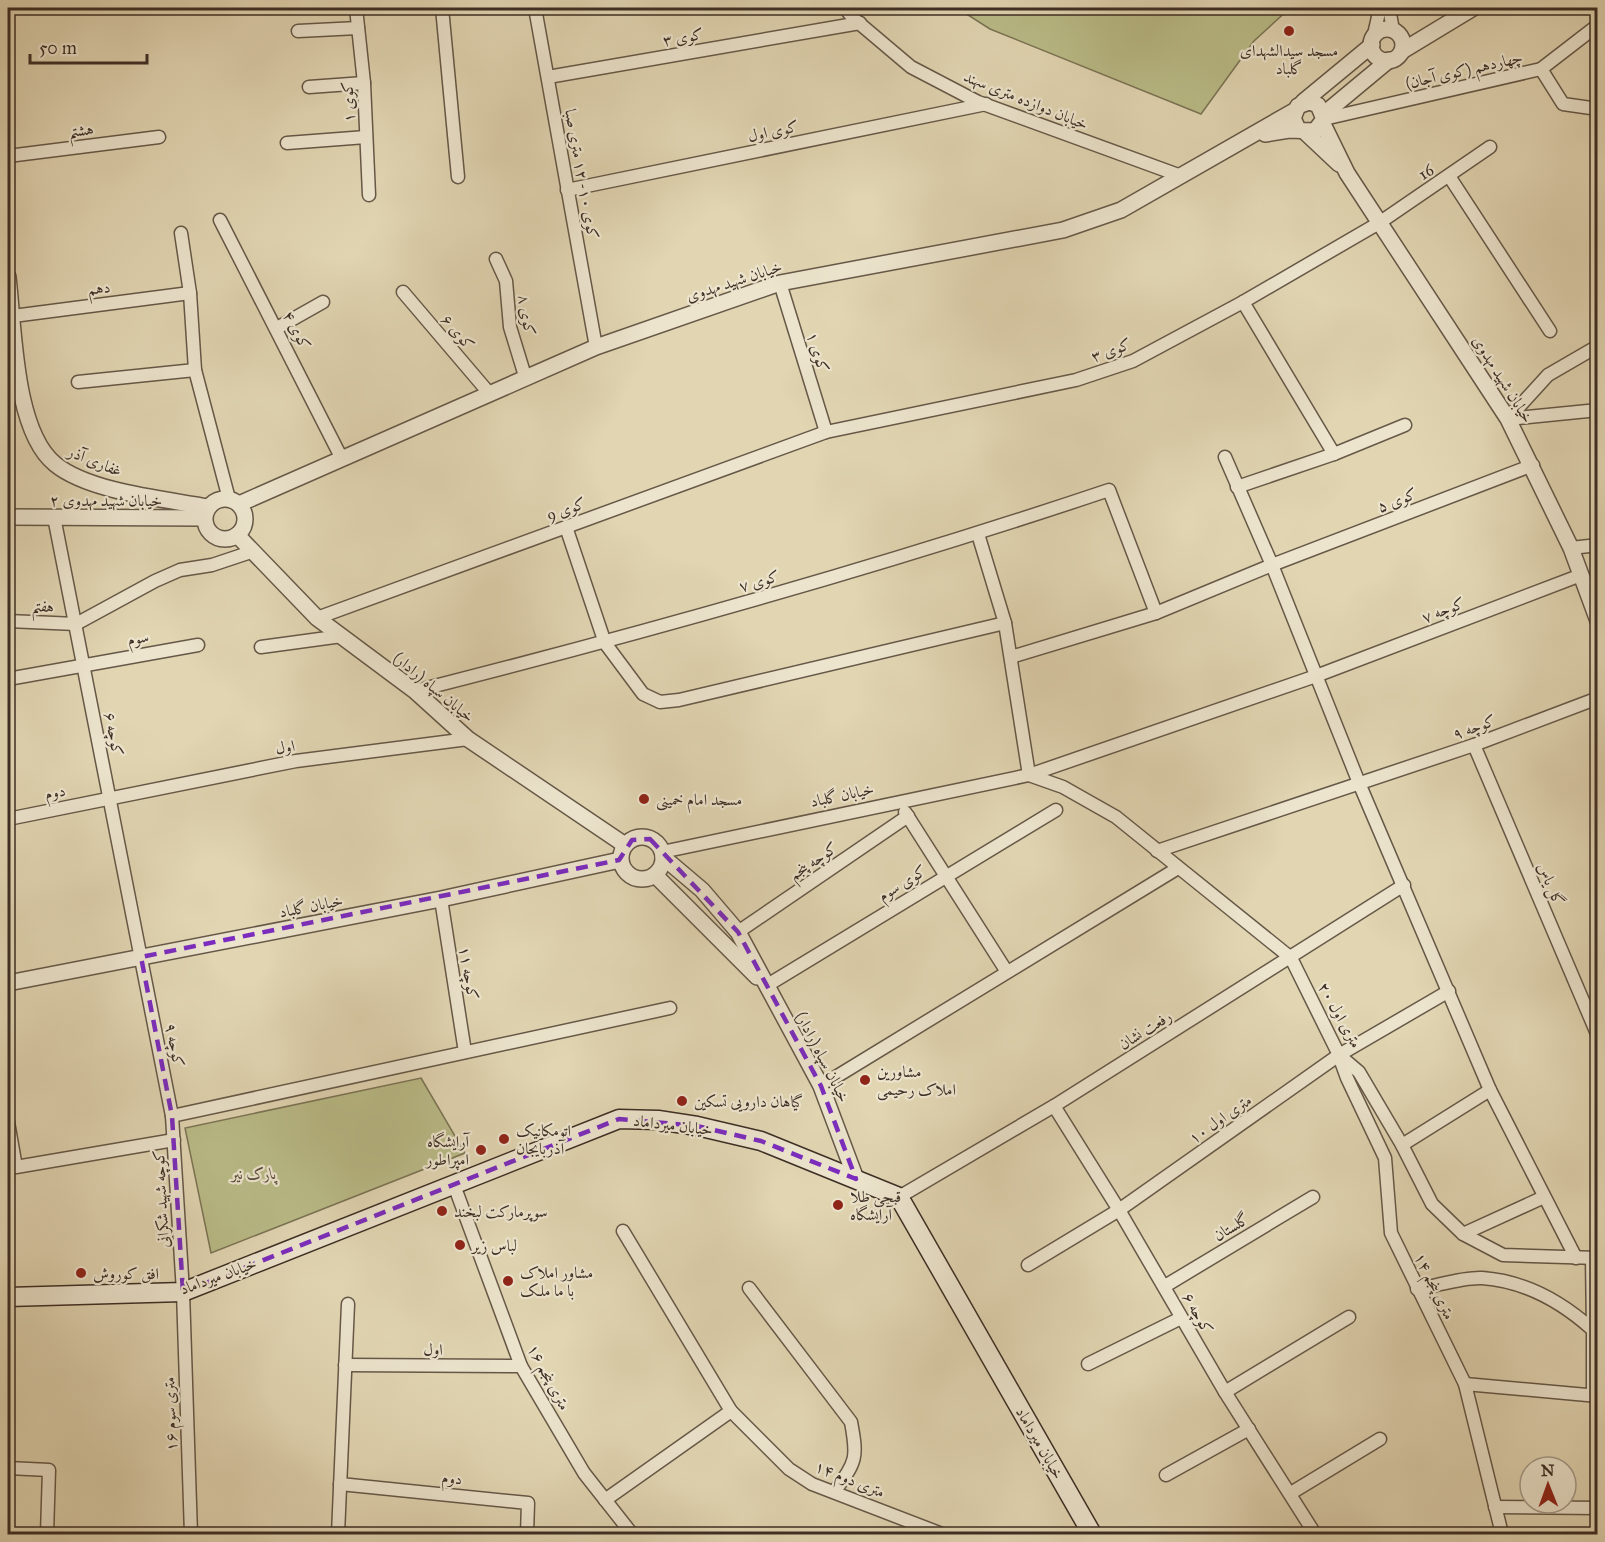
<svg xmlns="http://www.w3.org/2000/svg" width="1605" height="1542" viewBox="0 0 1605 1542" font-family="'IM FELL Great Primer',Amiri,serif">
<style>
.green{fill:#b9bb87;stroke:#7b7456;stroke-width:1.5}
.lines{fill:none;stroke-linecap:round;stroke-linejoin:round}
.minor-casing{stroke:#665848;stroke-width:15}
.tertiary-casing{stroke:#665848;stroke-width:18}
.secondary-casing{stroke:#3d2e25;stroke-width:21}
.minor{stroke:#ece4cd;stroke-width:12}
.tertiary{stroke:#ece4cd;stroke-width:15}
.secondary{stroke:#ece4cd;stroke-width:18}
.marked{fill:none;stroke:#7b2cbf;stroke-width:4.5;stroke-dasharray:12 8;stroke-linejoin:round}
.poi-dot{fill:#8f2418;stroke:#ece4cd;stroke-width:2}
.labels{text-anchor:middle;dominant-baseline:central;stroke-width:4.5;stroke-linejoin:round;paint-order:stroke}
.street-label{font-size:16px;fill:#3d2e25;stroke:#ece4cd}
.poi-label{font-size:16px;fill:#3d2e25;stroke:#ece4cd;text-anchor:start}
.park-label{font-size:16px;font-style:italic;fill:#564a39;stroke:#ece4cd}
</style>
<rect width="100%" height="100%" fill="#e1d5b2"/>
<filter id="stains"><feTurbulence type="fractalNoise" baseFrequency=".00333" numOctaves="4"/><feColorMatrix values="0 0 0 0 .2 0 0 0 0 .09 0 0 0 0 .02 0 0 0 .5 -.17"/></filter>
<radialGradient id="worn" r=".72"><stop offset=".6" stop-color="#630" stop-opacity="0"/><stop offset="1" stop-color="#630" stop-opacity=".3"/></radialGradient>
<g class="green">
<path d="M 957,8 L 1290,8 L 1254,41 L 1201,114 L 990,29 Z"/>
<path d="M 421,1078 L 465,1153 L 211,1253 L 185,1128 Z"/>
</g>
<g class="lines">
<defs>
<g id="minor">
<path d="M 356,8 L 364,83 L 369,195"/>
<path d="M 442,8 L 458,177"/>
<path d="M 535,8 L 596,347"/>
<path d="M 845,8 L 853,18 L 911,67 L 978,102 L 1181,176"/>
<path d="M 1389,8 L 1393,30"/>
<path d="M 298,31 L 358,28"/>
<path d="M 1373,39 L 1380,8"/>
<path d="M 1541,69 L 1563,104 L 1598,109"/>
<path d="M 548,77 L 860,23"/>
<path d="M 309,87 L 364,83"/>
<path d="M 1324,119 L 1541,69 L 1598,25"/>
<path d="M 287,143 L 366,137"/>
<path d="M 8,156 L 159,137"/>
<path d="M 1449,176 L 1550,331"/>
<path d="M 567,190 L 986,104"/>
<path d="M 220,220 L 341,457"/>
<path d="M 181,233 L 190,293 L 195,370 L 229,499"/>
<path d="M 496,259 L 506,281 L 510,327 L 525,376"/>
<path d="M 780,283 L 826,432"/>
<path d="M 403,292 L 489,393"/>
<path d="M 1243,302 L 1334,454"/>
<path d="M 13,316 L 190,293"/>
<path d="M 277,328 L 323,302"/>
<path d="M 78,382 L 195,370"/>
<path d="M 1508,419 L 1548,375 L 1598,346"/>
<path d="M 1508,419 L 1598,410"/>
<path d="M 1225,457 L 1272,565 L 1359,783 L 1490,1090 L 1576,1258"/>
<path d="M 1237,487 L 1334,454 L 1405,425"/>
<path d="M 54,517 L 172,1116 L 183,1292 L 191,1534"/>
<path d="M 566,527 L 605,643 L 643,694 L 660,702 L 679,700 L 1005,623"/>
<path d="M 978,534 L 1005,623 L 1029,775"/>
<path d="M 1571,548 L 1598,545"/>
<path d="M 317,618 L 826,432 L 1076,380 L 1133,361 L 1243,302 L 1379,223 L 1490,147"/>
<path d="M 8,621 L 76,624 L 155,581 L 180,570 L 212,565 L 251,552"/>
<path d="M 261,647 L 342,636"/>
<path d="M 1011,657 L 1156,613 L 1272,565 L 1533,465"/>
<path d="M 8,679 L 198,645"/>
<path d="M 415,691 C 648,632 880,567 1109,490 L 1156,613"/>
<path d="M 1474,745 L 1598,1036"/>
<path d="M 1029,775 L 1063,787 L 1116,817 L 1291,958 L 1339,1055 L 1359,1072 L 1402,1145 L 1432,1204 L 1463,1234 L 1503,1255 L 1598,1258"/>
<path d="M 905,812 L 1007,972"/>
<path d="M 8,819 L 296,761 L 468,739"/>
<path d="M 1157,851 L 1474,745 L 1598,698"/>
<path d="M 662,852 L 1029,775 L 1316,676 L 1581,575"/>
<path d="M 441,899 L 465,1052"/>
<path d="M 738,932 L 908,816"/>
<path d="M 766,986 L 1056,810"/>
<path d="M 1339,1056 L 1347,1078 L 1385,1158 L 1391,1233 L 1465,1384 L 1502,1534"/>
<path d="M 821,1086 L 1178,868"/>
<path d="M 1054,1106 L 1119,1210 L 1225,1392 L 1315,1534"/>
<path d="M 172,1116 L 670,1008"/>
<path d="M 8,1122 L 16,1167 L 174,1140"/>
<path d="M 1402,1145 L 1490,1090"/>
<path d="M 454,1185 L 521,1366 L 584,1473 L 632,1534"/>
<path d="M 899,1197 L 1054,1106 L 1404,885"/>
<path d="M 623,1231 L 731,1411 L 789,1469 L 812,1484 L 942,1534"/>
<path d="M 1463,1234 L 1544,1197"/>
<path d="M 1592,1258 L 1593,1330 L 1596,1330"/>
<path d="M 1028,1265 L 1119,1210 L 1339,1055 L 1449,991"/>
<path d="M 1165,1286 L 1313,1197"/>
<path d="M 749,1288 L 851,1422 C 858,1459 856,1461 835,1491"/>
<path d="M 1417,1289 C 1437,1286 1462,1277 1482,1278 C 1525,1281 1562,1302 1593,1330 L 1593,1396"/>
<path d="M 1088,1364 L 1181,1318"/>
<path d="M 345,1365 L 521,1366"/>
<path d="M 1465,1384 L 1598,1396"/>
<path d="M 1225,1392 L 1349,1317"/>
<path d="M 8,1468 L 49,1470 L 47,1534"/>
<path d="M 1166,1475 L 1249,1429"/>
<path d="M 340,1484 L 528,1503 L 527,1534"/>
<path d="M 1291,1493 L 1380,1439"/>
<path d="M 605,1500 L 731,1411"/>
<path d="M 1495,1507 L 1598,1508"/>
<path d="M 338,1534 L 348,1304"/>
</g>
<g id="tertiary">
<circle cx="1387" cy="45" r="16"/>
<path d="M 1402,51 L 1473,8"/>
<path d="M 1303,102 L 1372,45"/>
<path d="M 1324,114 L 1389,60"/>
<path d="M 1323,124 L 1347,173 L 1508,419 L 1571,548 L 1598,621"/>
<path d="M 1305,132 L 1339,164"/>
<path d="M 1265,134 L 1289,130 L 1315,131 L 1324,119 L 1318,105 L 1309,102 L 1298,106 L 1293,118 L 1298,129"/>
<path d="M 8,277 C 14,327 14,431 55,464 C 89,492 165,499 208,507"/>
<circle cx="225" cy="519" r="20"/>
<path d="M 239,504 L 596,347 L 780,283 L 1063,230 L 1121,210 L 1294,111"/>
<path d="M 8,517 L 204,518"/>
<path d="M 237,535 L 317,618 L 415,691 L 468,739 L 625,845"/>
<circle cx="642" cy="858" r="21"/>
<path d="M 663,857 L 702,890 L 738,932 L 821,1086 L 856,1179"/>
<path d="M 655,875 L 757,977"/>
<path d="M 8,983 L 441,899 L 620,860"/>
</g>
<path id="secondary" d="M 8,1297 L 183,1292 L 619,1119 L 658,1120 L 697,1126 L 761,1141 L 899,1197 L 1092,1534"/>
</defs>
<use href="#minor" class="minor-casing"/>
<use href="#tertiary" class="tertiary-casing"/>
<use href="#secondary" class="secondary-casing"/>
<use href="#minor" class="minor"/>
<use href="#tertiary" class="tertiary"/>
<use href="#secondary" class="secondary"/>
</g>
<path class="marked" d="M 650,839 L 738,932 L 821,1086 L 856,1179 L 761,1141 L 697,1126 L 619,1119 L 183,1292 L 172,1116 L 141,957 L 619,860 L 632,840 Z"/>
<g class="poi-dot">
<circle cx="1289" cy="31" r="6"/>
<circle cx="644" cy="799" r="6"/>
<circle cx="865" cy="1080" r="6"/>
<circle cx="682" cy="1101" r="6"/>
<circle cx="504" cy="1139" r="6"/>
<circle cx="481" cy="1150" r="6"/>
<circle cx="838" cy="1205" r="6"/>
<circle cx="442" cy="1211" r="6"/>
<circle cx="460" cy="1245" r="6"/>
<circle cx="81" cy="1273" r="6"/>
<circle cx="508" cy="1281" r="6"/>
</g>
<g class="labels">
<g class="street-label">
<text transform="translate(683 37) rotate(-10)">کوی ۳</text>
<text transform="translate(1464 70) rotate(-13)">چهاردهم (کوی آجان)</text>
<text transform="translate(1026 100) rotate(22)">خیابان دوازده متری سهند</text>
<text transform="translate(348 102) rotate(-93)">کوی ۱</text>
<text transform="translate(81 130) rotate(-7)">هشتم</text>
<text transform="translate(773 131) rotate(-12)">کوی اول</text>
<text transform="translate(1426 172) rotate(-34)">16</text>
<text transform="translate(582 174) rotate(80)">کوی ۱۰- ۱۲ متری صبا</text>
<text transform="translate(734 281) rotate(-18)">خیابان شهید مهدوی</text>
<text transform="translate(99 288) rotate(-7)">دهم</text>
<text transform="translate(527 315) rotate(81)">کوی ۸</text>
<text transform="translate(297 330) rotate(63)">کوی ۴</text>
<text transform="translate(458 332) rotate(50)">کوی ۶</text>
<text transform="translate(1111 350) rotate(-20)">کوی ۳</text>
<text transform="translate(818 352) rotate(73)">کوی ۱</text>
<text transform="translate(1503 379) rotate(58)">خیابان شهید مهدوی</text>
<text transform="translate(95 461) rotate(22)">غفاری آذر</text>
<text x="106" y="500">خیابان شهید مهدوی ۲</text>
<text transform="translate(1397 500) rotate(-21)">کوی ۵</text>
<text transform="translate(566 509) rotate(-20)">کوی 9</text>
<text transform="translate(759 581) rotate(-16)">کوی ۷</text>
<text transform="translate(43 606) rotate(3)">هفتم</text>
<text transform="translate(1443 610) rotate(-21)">کوچه ۷</text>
<text transform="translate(138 638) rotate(-10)">سوم</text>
<text transform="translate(434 687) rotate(40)">خیابان سپاه (رادار)</text>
<text transform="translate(1474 727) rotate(-20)">کوچه ۹</text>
<text transform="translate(114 734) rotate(79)">کوچه ۶</text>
<text transform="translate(285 747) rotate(-10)">اول</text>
<text transform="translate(55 792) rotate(-11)">دوم</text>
<text transform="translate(842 795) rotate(-12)">خیابان گلباد</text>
<text transform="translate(813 861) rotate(-34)">کوچه پنجم</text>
<text transform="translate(902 883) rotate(-32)">کوی سوم</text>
<text transform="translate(1551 884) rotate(67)">گل یاس</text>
<text transform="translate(311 906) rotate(-11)">خیابان گلباد</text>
<text transform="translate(469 973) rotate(81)">کوچه ۱۱</text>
<text transform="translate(1340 1015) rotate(61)">۲۰ متری اول</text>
<text transform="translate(1145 1030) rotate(-32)">رفعت نشان</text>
<text transform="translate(175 1045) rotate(79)">کوچه ۹</text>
<text transform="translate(823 1057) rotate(63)">خیابان سپاه (رادار)</text>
<text transform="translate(1220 1119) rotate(-35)">۱۰ متری اول</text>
<text transform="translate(673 1125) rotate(7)">خیابان میرداماد</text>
<text transform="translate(161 1199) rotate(-93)">کوچه شهید شکرانی</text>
<text transform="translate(1231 1227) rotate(-31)">گلستان</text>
<text transform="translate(218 1276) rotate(-20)">خیابان میرداماد</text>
<text transform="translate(1435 1286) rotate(64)">۱۴ متری پنجم</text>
<text transform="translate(1198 1313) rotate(61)">کوچه ۶</text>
<text x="433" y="1349">اول</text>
<text transform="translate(549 1377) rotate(62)">۱۶ متری پنجم</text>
<text transform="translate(170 1414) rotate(-92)">۱۶ متری سوم</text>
<text transform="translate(1040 1443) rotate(60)">خیابان میرداماد</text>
<text transform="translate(452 1478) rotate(6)">دوم</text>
<text transform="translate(850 1479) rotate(22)">۱۴ متری دوم</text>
</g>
<g class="poi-label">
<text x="1289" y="50" text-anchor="middle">مسجد سیدالشهدای<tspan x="1289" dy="18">گلباد</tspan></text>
<text x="656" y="799">مسجد امام خمینی</text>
<text x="877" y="1071">مشاورین<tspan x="877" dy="18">املاک رحیمی</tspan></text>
<text x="694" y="1101">گیاهان دارویی تسکین</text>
<text x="516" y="1130">اتومکانیک<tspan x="516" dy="18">آذربایجان</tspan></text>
<text x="469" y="1141" text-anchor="end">آرایشگاه<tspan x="469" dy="18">امپراطور</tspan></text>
<text x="850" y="1196">قیچی طلا<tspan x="850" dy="18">آرایشگاه</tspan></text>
<text x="454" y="1211">سوپرمارکت لبخند</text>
<text x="472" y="1245">لباس زیر</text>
<text x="520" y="1272">مشاور املاک<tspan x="520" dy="18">با ما ملک</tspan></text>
<text x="93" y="1273">افق کوروش</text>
</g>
<g class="park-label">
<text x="254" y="1173">پارک نیر</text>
</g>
</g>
<rect width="1605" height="1542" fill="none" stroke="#e1d5b2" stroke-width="30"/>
<rect x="9" y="9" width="1587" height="1524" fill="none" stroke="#3d2e25" stroke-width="3"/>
<rect x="15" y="15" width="1575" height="1512" fill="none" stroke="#3d2e25" stroke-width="1.5"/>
<g transform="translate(1548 1485) rotate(359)"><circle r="28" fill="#ece4cd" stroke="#a69b8a" stroke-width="1.5"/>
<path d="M0-4.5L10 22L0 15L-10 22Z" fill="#8f2418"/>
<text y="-9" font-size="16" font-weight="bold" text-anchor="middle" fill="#3d2e25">N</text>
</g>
<path d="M30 54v9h117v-9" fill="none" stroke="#3d2e25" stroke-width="3"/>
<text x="39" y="54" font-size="18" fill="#3d2e25" stroke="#ece4cd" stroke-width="4.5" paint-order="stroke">50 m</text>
<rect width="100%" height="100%" filter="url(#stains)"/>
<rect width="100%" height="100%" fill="url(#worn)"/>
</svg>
